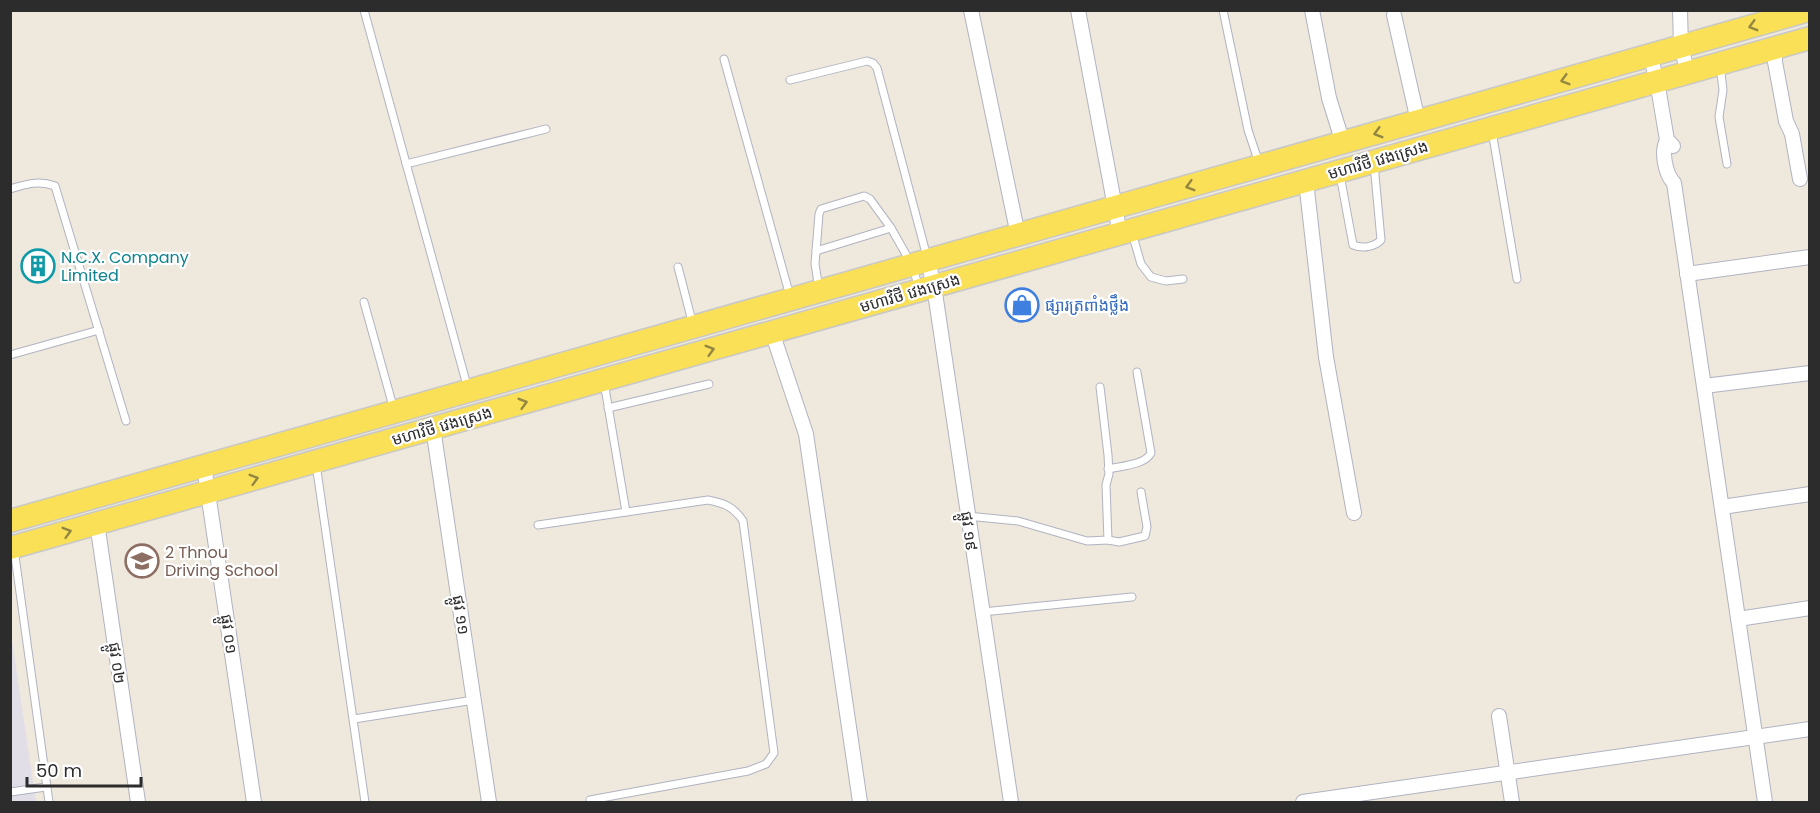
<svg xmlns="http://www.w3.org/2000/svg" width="1820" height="813" viewBox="0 0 1820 813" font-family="Poppins,'Noto Sans Khmer',sans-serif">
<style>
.industrial{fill:#e1dee7}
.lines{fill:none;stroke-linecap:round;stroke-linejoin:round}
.lane-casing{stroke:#b1b3c0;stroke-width:9}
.street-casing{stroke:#b1b3c0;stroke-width:16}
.primary-casing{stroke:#c8c8c8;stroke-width:25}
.lane{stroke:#fff;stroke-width:7}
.street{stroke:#fff;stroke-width:14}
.primary{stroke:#fae056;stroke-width:22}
.oneway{stroke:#938641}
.labels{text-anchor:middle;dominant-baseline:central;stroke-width:4.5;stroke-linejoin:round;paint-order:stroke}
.street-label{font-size:16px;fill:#2c2c2c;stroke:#fff}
.culture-label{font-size:16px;fill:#0d838f;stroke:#fff;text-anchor:start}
.shop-label{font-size:16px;fill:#366cbe;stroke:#fff;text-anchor:start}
.education-label{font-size:16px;fill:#785e54;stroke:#fff;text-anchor:start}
</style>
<rect width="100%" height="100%" fill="#eee8dd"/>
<path class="industrial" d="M 11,634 L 36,802 L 11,802 Z"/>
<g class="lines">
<defs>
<g id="lane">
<path d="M 364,10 L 468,389"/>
<path d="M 1223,10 L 1248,130 L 1259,163"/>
<path d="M 724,59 L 790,296"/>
<path d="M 1720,65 L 1723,90 L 1719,117 L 1727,164"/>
<path d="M 790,80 L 867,61 L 873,63 L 877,68 L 927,257"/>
<path d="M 1492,131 L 1517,279"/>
<path d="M 406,164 L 546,129"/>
<path d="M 1340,175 L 1353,245 C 1363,249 1374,247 1381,240 L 1374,164"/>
<path d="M 10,189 C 26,184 39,180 55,186 L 126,421"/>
<path d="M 1132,233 L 1141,264 L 1151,277 L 1166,281 L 1183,279"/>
<path d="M 816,251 L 891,228"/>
<path d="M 678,267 L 693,325"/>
<path d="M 819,289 L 815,264 L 819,214 L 821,209 L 864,196 L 870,199 L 891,228 L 912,265 L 919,288"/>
<path d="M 364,302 L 394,410"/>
<path d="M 10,355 L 99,330"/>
<path d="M 604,382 L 626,512"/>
<path d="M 608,408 L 709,384"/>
<path d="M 316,464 L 365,802"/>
<path d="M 1108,469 C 1121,466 1145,465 1151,453 L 1137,372"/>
<path d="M 967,516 L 1018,521 L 1087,541 L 1108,540 L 1106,485 L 1109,474 L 1108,455 L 1100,387"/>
<path d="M 538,525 L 708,500 C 724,503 734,507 743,521 L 774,753 L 766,764 L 748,771 L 590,800"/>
<path d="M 1108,540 L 1119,542 L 1145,536 L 1147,527 L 1141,492"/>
<path d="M 14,549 L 49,802"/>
<path d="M 982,612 L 1132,597"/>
<path d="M 354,719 L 474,700"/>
<path d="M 10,792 L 46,787"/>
</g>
<g id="street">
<path d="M 971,10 L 1018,235"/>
<path d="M 1078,10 L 1120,234"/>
<path d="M 1312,10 L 1329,98 L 1343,143"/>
<path d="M 1680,10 L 1681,47 L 1688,73"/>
<path d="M 1394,15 L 1418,121"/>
<path d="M 1775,48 L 1775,62 L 1786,121 L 1792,134 L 1800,179"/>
<path d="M 1650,55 L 1657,81 L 1667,140 L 1673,146"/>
<path d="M 1667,140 C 1661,151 1665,174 1674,183 L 1765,802"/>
<path d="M 1306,181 L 1326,357 L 1354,513"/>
<path d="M 928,261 L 934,286 L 1011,802"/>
<path d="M 1687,274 L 1810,257"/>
<path d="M 772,332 L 806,434 L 860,802"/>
<path d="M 1704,386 L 1810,373"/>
<path d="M 433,428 L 489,802"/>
<path d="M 204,466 L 254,802"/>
<path d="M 1722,507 L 1810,494"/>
<path d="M 97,523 L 138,802"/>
<path d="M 1738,619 L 1810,608"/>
<path d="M 1499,716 L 1512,802"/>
<path d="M 1303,802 L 1810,729"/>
</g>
<g id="primary">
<path d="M 10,521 L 1809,10"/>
<path d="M 10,548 L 1810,38"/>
</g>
</defs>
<use href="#lane" class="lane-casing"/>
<use href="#street" class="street-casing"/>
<use href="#primary" class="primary-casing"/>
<use href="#lane" class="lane"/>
<use href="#street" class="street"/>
<use href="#primary" class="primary"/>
</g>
<defs><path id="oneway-chevron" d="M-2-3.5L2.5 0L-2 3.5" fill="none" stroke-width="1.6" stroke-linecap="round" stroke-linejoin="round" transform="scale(1.5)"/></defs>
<g class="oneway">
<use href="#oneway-chevron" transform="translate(1753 26) rotate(164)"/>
<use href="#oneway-chevron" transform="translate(1565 80) rotate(164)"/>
<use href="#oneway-chevron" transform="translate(1378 133) rotate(164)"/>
<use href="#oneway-chevron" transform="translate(1190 186) rotate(164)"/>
<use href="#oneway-chevron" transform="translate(710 350) rotate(-16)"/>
<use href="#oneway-chevron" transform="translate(523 403) rotate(-16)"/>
<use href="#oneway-chevron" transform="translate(254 479) rotate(-16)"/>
<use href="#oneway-chevron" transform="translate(67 532) rotate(-16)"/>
</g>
<defs>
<symbol id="building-ring" viewBox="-11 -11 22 22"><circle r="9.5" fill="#fff" stroke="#0f9aa8" stroke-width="1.5"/><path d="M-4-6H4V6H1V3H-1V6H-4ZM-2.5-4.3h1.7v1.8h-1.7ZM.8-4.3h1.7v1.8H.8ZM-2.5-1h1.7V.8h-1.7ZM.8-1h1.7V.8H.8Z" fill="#0f9aa8"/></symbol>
<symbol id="shop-ring" viewBox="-11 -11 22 22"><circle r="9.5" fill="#fff" stroke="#3f7fe0" stroke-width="1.5"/><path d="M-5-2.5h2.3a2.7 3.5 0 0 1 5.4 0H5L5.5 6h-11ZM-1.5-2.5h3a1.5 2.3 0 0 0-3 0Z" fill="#3f7fe0"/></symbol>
<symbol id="school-ring" viewBox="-11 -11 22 22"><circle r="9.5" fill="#fff" stroke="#8d6e63" stroke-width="1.5"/><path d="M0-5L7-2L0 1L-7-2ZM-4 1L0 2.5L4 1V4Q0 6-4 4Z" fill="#8d6e63"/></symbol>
</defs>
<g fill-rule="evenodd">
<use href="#building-ring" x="19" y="247" width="38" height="38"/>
<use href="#shop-ring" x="1003" y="286" width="38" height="38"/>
<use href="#school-ring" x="123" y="542" width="38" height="38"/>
</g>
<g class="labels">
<g class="street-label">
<text transform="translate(1378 160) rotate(-16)">មហាវិថី វេងស្រេង</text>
<text transform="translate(910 293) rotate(-16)">មហាវិថី វេងស្រេង</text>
<text transform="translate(442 426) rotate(-16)">មហាវិថី វេងស្រេង</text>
<text transform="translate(969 531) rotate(82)">ផ្លូវ ១៩</text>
<text transform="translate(461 615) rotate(81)">ផ្លូវ ១១</text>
<text transform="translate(229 634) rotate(82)">ផ្លូវ ០១</text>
<text transform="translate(117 663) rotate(82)">ផ្លូវ ០២</text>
</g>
<g class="culture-label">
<text x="61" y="257">N.C.X. Company<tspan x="61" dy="18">Limited</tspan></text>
</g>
<g class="shop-label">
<text x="1045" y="305">ផ្សារត្រពាំងថ្លឹង</text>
</g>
<g class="education-label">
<text x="165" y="552">2 Thnou<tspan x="165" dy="18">Driving School</tspan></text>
</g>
</g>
<rect width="1820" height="813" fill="none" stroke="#2c2c2c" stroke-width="24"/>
<path d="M27 777v9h114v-9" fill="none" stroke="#2c2c2c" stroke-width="3"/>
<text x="36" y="777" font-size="18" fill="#2c2c2c" stroke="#ffffff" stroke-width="4.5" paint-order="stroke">50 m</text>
</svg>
